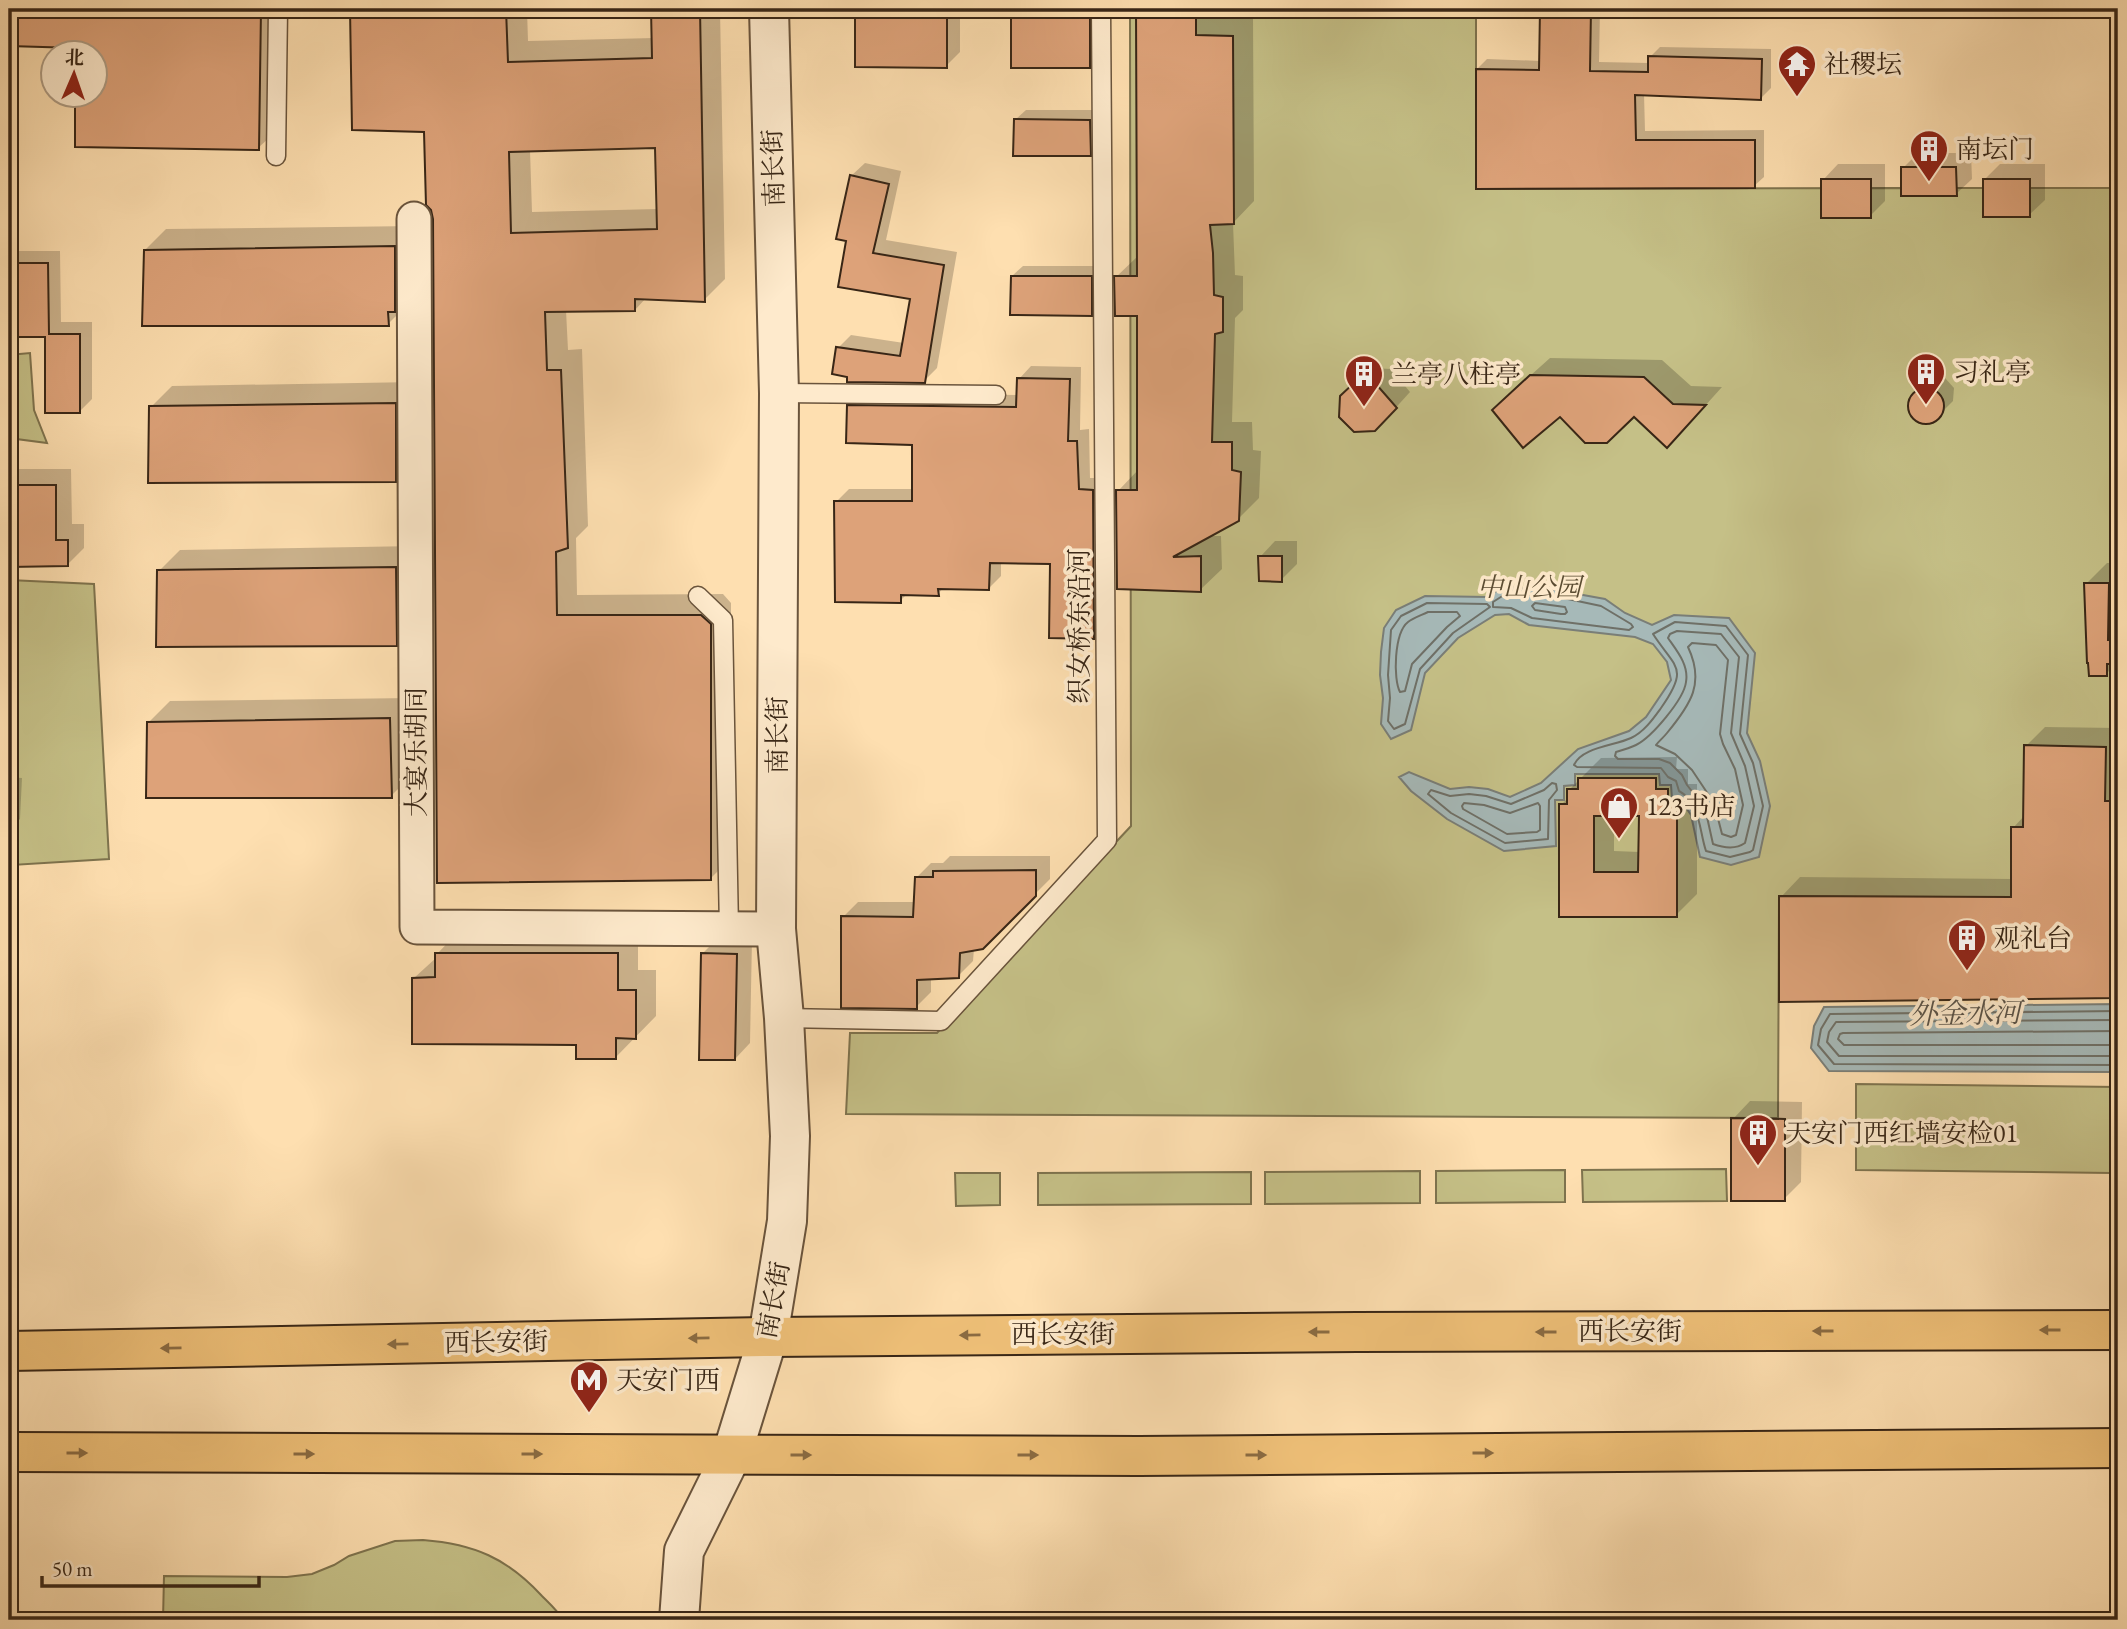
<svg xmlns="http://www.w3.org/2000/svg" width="2127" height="1629" viewBox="0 0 2127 1629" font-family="'EB Garamond','Noto Serif SC',serif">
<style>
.green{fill:#c5c087;stroke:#7e734e;stroke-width:2}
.water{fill:#a6b9b8;stroke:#7a7e77;stroke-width:2}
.shadow{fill:#0003;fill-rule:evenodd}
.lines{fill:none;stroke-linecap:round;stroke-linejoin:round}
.shore{stroke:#6f7067;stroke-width:2}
.building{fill:#dda279;stroke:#382616;stroke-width:2;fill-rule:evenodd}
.service-casing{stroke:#6a543c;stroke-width:21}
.minor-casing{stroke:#6a543c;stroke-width:37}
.tertiary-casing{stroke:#6a543c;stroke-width:42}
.trunk-casing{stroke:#382616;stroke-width:42}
.service{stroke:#feeacc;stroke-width:18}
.minor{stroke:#feeacc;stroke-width:33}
.tertiary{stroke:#feeacc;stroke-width:38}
.trunk{stroke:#efc078;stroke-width:38}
.oneway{fill:#8a6b42}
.labels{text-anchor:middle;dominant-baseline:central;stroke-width:7;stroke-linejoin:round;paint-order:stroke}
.poi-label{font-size:26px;fill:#382616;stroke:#feeacc;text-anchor:start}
.street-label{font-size:26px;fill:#382616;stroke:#feeacc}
.park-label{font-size:26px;font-style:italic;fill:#5b4c32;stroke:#feeacc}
.water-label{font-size:28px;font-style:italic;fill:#595247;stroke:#feeacc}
</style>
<rect width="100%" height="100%" fill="#fedfb0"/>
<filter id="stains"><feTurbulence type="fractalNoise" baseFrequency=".00286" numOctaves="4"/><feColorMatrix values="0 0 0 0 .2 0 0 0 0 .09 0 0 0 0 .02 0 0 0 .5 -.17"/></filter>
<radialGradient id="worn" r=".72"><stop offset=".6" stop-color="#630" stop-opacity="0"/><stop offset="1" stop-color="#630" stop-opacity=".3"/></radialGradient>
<g class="green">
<path d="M 1130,9 L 1476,9 L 1476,189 L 1901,188 L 1902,196 L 1956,196 L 1956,188 L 2118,188 L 2118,898 L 1779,896 L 1778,1118 L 846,1114 L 850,1033 L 937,1033 L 1131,826 Z"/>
<path d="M 30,353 L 34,410 L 47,443 L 9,438 L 9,355 Z"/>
<path d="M 9,580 L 94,584 L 109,859 L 12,865 L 9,826 Z"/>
<path d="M 1856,1084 L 2118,1087 L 2118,1165 L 2111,1173 L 1856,1170 Z"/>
<path d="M 1726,1169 L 1727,1201 L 1583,1202 L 1582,1170 Z"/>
<path d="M 1565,1170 L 1565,1202 L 1436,1203 L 1436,1171 Z"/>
<path d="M 1420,1171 L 1420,1203 L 1265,1204 L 1265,1172 Z"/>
<path d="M 1251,1172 L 1251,1204 L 1038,1205 L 1038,1173 Z"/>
<path d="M 955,1173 L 1000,1173 L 1000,1205 L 956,1206 Z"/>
<path d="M 423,1540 C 474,1544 507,1558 542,1596 C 549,1603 558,1611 563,1620 L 163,1620 L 164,1576 L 287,1577 L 312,1574 L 334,1565 L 349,1556 L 395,1541 Z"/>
</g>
<g class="water">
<path d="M 1505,585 L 1520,588 L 1550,589 L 1605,599 L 1625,613 L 1652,625 L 1674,615 L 1729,618 L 1755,653 L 1747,733 L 1760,761 L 1770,806 L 1759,857 L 1731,865 L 1700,857 L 1691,815 L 1680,799 L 1672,799 L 1671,785 L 1660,785 L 1659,774 L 1575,774 L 1575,785 L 1564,786 L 1564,800 L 1555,800 L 1556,846 L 1504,851 L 1447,819 L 1411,791 L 1399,777 L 1409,772 L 1450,789 L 1469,787 L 1488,789 L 1510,797 L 1541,783 L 1578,749 L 1629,731 L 1646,717 L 1671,680 L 1667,662 L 1653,644 L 1635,637 L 1529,625 L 1509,614 L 1495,615 L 1458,638 L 1425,673 L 1411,730 L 1391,739 L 1381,724 L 1383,698 L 1380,675 L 1381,652 L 1384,628 L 1396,610 L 1425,596 L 1488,597 Z"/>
<path d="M 2118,1004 L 2118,1072 L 1829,1071 L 1811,1048 L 1814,1026 L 1824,1007 Z"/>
</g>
<g class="shadow">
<path d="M 9,9 L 270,9 L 269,138 L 258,148 L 94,94 L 94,52 L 78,52 L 78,46 L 9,44 Z"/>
<path d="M 352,9 L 527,9 L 528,41 L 654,38 L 653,9 L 720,9 L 725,279 L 704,300 L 646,298 L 635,310 L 566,310 L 568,350 L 582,349 L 588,526 L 576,538 L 577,595 L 723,594 L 731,603 L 731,858 L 710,879 L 439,881 L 435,219 L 426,130 L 353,128 ZM 657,146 L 658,209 L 532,212 L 530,150 Z"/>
<path d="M 856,9 L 960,9 L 960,52 L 946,66 L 857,66 Z"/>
<path d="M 1013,9 L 1105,9 L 1105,51 L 1089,67 L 1012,66 Z"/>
<path d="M 1138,9 L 1216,9 L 1216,15 L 1253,16 L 1254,201 L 1233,223 L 1235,275 L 1243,276 L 1243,310 L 1235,318 L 1232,422 L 1252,422 L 1253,450 L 1261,451 L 1259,498 L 1238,519 L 1207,536 L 1221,536 L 1222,569 L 1200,590 L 1118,491 L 1139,469 L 1138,314 L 1116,277 L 1138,256 Z"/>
<path d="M 1542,9 L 1600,9 L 1599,62 L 1650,63 L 1650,57 L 1660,47 L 1771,49 L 1771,88 L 1761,98 L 1644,93 L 1645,131 L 1764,130 L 1764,177 L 1754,186 L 1478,187 L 1477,69 L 1487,59 L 1541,61 Z"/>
<path d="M 1026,110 L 1100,110 L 1100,144 L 1090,155 L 1015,120 Z"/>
<path d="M 1918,153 L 1971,153 L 1972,179 L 1956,194 L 1903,168 Z"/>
<path d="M 865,163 L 901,171 L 886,240 L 957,252 L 937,368 L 924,381 L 838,348 L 851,335 L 904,343 L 912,298 L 848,239 L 851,176 Z"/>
<path d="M 1838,164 L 1885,164 L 1885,201 L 1870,216 L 1823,180 Z"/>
<path d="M 2000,164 L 2045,164 L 2045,200 L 2029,215 L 1985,179 Z"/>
<path d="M 415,226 L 409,303 L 388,324 L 145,250 L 166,229 Z"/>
<path d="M 9,251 L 60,251 L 61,322 L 92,322 L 92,399 L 80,411 L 47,335 L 9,335 Z"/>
<path d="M 1023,266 L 1101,266 L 1101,304 L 1091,314 L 1012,276 Z"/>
<path d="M 1550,358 L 1662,360 L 1691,386 L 1722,387 L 1686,427 L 1634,415 L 1560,415 L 1512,392 Z"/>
<path d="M 1031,366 L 1081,367 L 1080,430 L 1089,429 L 1090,478 L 1105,478 L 1105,624 L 1093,637 L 1052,563 L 1001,562 L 1001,576 L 989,588 L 944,587 L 938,594 L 908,593 L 900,601 L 836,502 L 849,489 L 914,489 L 914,443 L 848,406 L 861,393 L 1018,395 L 1019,379 Z"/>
<path d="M 1372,368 L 1391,369 L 1410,392 L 1390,414 L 1342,397 Z"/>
<path d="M 1932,378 L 1945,378 L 1954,388 L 1953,401 L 1932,422 L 1919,422 L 1910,412 L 1911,398 Z"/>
<path d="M 416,382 L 416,460 L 395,481 L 151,407 L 172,386 Z"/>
<path d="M 9,469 L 71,469 L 72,524 L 84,524 L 84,548 L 68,564 L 19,565 L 18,595 L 9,604 Z"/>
<path d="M 1275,541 L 1297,541 L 1297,564 L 1281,580 L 1260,557 Z"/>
<path d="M 417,546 L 417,624 L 396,645 L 159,571 L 180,550 Z"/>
<path d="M 2107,563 L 2118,563 L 2118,662 L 2106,674 L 2086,584 Z"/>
<path d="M 411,698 L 412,775 L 391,796 L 149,722 L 170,701 Z"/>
<path d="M 2045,727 L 2118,728 L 2118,997 L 1780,1000 L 1781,897 L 1800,877 L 2013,879 L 2013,828 L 2024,816 L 2026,746 Z"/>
<path d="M 1677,757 L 1676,769 L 1688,769 L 1688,784 L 1697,784 L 1697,894 L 1676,915 L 1560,915 L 1561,805 L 1569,797 L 1569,790 L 1601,758 ZM 1614,814 L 1640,814 L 1640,852 L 1614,851 Z"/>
<path d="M 9,777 L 22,778 L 20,819 L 9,830 Z"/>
<path d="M 950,856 L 1050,856 L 1050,879 L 982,947 L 974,949 L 973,961 L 958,976 L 931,978 L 931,992 L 916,1007 L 843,917 L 858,902 L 915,902 L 916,878 L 931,863 L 943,863 Z"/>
<path d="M 458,932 L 638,933 L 638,970 L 656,970 L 656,1016 L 616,1057 L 414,978 L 437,957 L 437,954 Z"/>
<path d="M 718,938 L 752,939 L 750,1043 L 735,1059 L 702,954 Z"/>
<path d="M 1750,1101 L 1802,1102 L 1801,1182 L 1784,1199 L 1733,1119 Z"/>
</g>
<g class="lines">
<g class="shore">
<path d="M 1507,593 L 1519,595 L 1549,595 L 1601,606 L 1631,624 L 1633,627 L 1629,630 L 1532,618 L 1511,608 L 1493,607 L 1493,602 Z"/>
<path d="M 1427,603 L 1487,604 L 1490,607 L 1453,633 L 1420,669 L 1405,724 L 1394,729 L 1388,721 L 1390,698 L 1388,675 L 1391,630 L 1401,616 Z"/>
<path d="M 1535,603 L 1565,607 L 1567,612 L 1565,614 L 1561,614 L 1535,610 L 1532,606 Z"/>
<path d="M 1428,612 L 1457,612 L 1460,616 L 1447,627 L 1412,664 L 1405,691 L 1400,692 C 1393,679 1394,633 1408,622 C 1413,618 1422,615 1428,612 Z"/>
<path d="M 1675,622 L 1726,626 L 1748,655 L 1740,734 L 1753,763 L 1763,806 L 1753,850 L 1750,852 L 1730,857 L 1706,851 C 1699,831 1701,803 1679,791 L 1676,781 L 1668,777 L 1661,768 L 1577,767 L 1574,765 C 1582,747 1614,746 1631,738 C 1644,732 1653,719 1661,708 C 1690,667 1675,668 1653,634 Z"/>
<path d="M 1677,631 L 1721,634 L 1739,657 L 1731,733 L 1745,766 L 1754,806 L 1745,843 C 1735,850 1724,848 1713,844 L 1705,808 L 1687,785 L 1682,775 L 1670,763 L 1659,759 L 1618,759 L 1615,756 L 1616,752 C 1623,750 1630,748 1636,745 C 1652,737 1684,699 1686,682 C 1689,665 1677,651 1668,638 L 1670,634 Z"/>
<path d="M 1692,643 L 1716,645 L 1728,660 L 1720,734 L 1723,744 L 1735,769 L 1743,805 L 1736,835 L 1731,837 L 1722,834 L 1714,803 L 1692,770 L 1675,754 L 1656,745 C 1659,741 1663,738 1667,733 C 1691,704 1705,683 1688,647 Z"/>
<path d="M 1552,783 L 1556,784 L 1557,790 L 1549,800 L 1548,839 L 1505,843 L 1451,813 L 1428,794 L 1431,790 L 1450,796 L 1469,794 L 1486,796 L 1511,804 L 1544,790 Z"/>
<path d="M 1464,803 L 1484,805 L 1510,813 L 1538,803 L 1540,806 L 1540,830 L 1537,832 L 1507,834 L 1463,809 L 1462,806 Z"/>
<path d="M 2118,1011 L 1830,1014 L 1821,1029 L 1818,1045 L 1834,1064 L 2118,1065"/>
<path d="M 2118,1020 L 1836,1022 L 1829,1032 L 1827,1042 L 1839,1056 L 2118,1056"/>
<path d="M 2118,1031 L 1843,1033 L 1840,1034 L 1838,1039 L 1844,1045 L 2118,1045"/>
</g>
</g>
<g class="building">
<path d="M 9,9 L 261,9 L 259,150 L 75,147 L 75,94 L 94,94 L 94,52 L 76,52 L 76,48 L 9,46 Z"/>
<path d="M 350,9 L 506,9 L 508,62 L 652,58 L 651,9 L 700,9 L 705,302 L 635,299 L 635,311 L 545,312 L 547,370 L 561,370 L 568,548 L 556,552 L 557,615 L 701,615 L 711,624 L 711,880 L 437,883 L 433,219 L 431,210 L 426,205 L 424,132 L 352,130 ZM 655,148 L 657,229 L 511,233 L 509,152 Z"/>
<path d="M 855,9 L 947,9 L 947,68 L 855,67 Z"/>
<rect x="1011" y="9" width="79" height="59"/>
<path d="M 1136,9 L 1196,9 L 1196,35 L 1233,36 L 1234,224 L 1210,225 L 1213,253 L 1214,295 L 1223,297 L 1223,332 L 1215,334 L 1212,442 L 1232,442 L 1232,470 L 1241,472 L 1239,521 L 1173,557 L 1201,556 L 1201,592 L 1117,589 L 1116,490 L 1137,490 L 1137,316 L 1115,316 L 1114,276 L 1137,276 Z"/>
<path d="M 1540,9 L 1591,9 L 1590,71 L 1648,72 L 1648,56 L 1762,59 L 1761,100 L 1635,95 L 1636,140 L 1755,140 L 1755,188 L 1476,189 L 1476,69 L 1539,70 Z"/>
<path d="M 1014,119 L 1090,120 L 1091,156 L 1013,156 Z"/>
<path d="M 1901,167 L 1956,167 L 1957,196 L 1901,196 Z"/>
<path d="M 850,175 L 889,184 L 873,253 L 944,265 L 925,383 L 847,382 L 847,377 L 832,374 L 836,347 L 900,356 L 910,299 L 838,287 L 846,241 L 836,239 Z"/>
<rect x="1821" y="179" width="50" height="39"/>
<rect x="1983" y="179" width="47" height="38"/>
<path d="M 395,246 L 395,312 L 388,312 L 389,326 L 142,326 L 144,250 Z"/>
<path d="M 9,263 L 48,263 L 49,334 L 80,334 L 80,413 L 45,413 L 45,337 L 9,337 Z"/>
<path d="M 1011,276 L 1092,276 L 1092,316 L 1010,315 Z"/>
<path d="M 1530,375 L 1644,377 L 1673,404 L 1706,405 L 1667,448 L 1634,417 L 1607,443 L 1585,443 L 1560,417 L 1523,448 L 1492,410 Z"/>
<path d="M 1017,378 L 1070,379 L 1068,441 L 1077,441 L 1079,489 L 1093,490 L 1094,639 L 1049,638 L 1050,564 L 990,563 L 989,590 L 938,589 L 939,596 L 901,595 L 901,603 L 835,602 L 834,501 L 912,501 L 912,445 L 846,443 L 847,405 L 1016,407 Z"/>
<path d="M 1355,382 L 1376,384 L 1397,408 L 1375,431 L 1354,432 L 1339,417 L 1340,396 Z"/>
<circle cx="1926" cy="406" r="18"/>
<path d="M 396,403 L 396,482 L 148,483 L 149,406 Z"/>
<path d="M 9,485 L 56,485 L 56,540 L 68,540 L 68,566 L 9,567 Z"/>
<path d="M 1258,556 L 1282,556 L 1282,582 L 1259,581 Z"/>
<path d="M 396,567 L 397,646 L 156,647 L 157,570 Z"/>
<path d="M 2084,583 L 2109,583 L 2108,640 L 2113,640 L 2113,664 L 2107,664 L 2107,676 L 2089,676 L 2088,663 L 2087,663 Z"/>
<path d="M 390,718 L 392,798 L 146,798 L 147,722 Z"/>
<path d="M 2024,745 L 2106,747 L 2105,801 L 2118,801 L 2118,998 L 1779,1002 L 1779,896 L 2011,897 L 2011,827 L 2023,827 Z"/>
<path d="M 1578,778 L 1656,778 L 1656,789 L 1668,789 L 1668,804 L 1677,804 L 1677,917 L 1559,917 L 1559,804 L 1567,804 L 1567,789 L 1578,789 ZM 1594,816 L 1639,816 L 1638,872 L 1594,872 Z"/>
<path d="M 1036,870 L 1036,896 L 983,949 L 960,953 L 959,978 L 917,980 L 917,1009 L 841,1008 L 841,916 L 913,917 L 915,877 L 933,877 L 933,871 Z"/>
<path d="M 435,953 L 618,953 L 618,990 L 636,990 L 636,1039 L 616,1038 L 616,1059 L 576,1059 L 576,1045 L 412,1044 L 412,978 L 435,977 Z"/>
<path d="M 701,953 L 737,954 L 735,1060 L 699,1060 Z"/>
<path d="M 1731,1118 L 1785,1119 L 1785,1201 L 1731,1201 Z"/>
</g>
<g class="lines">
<defs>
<g id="service">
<path d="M 276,156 L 278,9"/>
<path d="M 779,393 L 996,395"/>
<path d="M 698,596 L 723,620 L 729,929"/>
<path d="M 784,1018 L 941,1021 L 1107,840 L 1101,9"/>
</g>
<path id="minor" d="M 414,219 L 417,927 L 776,929"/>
<path id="tertiary" d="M 679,1620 L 684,1551 L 732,1454 L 768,1337 L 787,1221 L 790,1136 L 784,1018 L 776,929 L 779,393 L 769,9"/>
<g id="trunk">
<path d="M 9,1351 L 768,1337 L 1357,1332 L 2118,1330"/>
<path d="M 9,1452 L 1139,1456 L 2118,1448"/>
</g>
</defs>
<use href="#service" class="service-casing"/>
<use href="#minor" class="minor-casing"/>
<use href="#tertiary" class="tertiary-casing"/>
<use href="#trunk" class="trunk-casing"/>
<use href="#service" class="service"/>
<use href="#minor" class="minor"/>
<use href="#tertiary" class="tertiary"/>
<use href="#trunk" class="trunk"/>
</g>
<defs><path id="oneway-solid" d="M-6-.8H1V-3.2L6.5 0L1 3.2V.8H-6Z" transform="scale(1.75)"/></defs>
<g class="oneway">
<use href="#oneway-solid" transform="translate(2050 1330) rotate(180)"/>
<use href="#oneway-solid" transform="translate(1823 1331) rotate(180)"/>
<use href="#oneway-solid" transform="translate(1319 1332) rotate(180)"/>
<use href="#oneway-solid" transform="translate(1546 1332) rotate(180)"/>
<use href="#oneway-solid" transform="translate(970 1335) rotate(179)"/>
<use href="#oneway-solid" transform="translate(699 1338) rotate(179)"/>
<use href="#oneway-solid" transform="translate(398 1344) rotate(179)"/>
<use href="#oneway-solid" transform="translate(171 1348) rotate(179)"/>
<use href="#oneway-solid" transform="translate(77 1453)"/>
<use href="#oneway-solid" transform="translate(1483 1453)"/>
<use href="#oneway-solid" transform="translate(304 1454)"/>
<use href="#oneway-solid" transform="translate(532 1454)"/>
<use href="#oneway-solid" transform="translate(801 1455)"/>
<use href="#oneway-solid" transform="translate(1028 1455)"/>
<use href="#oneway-solid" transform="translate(1256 1455)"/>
</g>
<defs>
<symbol id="temple-pin" viewBox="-11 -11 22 30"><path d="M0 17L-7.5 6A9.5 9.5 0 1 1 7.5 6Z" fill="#8f2418" stroke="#feeacc"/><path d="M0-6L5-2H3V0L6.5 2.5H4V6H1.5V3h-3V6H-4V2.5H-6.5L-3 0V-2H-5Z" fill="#fff"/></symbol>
<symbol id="building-pin" viewBox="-11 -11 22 30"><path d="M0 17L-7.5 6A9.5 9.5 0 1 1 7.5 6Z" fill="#8f2418" stroke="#feeacc"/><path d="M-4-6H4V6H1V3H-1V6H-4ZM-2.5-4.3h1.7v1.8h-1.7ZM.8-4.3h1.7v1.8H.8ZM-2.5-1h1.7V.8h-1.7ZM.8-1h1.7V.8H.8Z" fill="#fff"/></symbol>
<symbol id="shop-pin" viewBox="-11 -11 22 30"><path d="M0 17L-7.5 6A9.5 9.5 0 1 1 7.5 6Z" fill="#8f2418" stroke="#feeacc"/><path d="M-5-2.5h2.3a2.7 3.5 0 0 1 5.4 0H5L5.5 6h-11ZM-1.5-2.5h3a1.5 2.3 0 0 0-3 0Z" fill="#fff"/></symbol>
<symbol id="metro-pin" viewBox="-11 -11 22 30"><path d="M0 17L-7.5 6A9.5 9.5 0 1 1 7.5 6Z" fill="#8f2418" stroke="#feeacc"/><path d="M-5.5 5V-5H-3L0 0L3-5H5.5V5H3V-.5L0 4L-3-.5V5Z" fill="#fff"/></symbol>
</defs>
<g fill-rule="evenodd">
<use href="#temple-pin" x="1775" y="42" width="44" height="60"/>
<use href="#building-pin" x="1907" y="127" width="44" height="60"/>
<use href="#building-pin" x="1904" y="350" width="44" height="60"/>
<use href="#building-pin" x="1342" y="352" width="44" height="60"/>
<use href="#shop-pin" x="1597" y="784" width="44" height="60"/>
<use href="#building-pin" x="1945" y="916" width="44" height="60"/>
<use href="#building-pin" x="1736" y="1111" width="44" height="60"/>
<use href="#metro-pin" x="567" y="1358" width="44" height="60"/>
</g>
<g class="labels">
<g class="poi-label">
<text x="1824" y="64">社稷坛</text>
<text x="1956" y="149">南坛门</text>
<text x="1953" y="372">习礼亭</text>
<text x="1391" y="374">兰亭八柱亭</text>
<text x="1646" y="806">123书店</text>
<text x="1994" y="938">观礼台</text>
<text x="1785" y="1133">天安门西红墙安检01</text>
<text x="616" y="1380">天安门西</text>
</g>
<g class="street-label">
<text transform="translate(773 168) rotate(-92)">南长街</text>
<text transform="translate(1079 626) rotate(-90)">织女桥东沿河</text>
<text transform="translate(777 735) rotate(-90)">南长街</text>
<text transform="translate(416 752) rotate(-90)">大宴乐胡同</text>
<text transform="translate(773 1300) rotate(-79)">南长街</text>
<text x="1630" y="1331">西长安街</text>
<text x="1063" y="1334">西长安街</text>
<text transform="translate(496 1342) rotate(-1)">西长安街</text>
</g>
<g class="park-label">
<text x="1529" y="587">中山公园</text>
</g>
<g class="water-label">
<text transform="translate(1965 1013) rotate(-1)">外金水河</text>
</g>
</g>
<rect width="2127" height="1629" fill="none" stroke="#fedfb0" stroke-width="35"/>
<rect x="10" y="10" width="2106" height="1608" fill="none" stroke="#382616" stroke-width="3.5"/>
<rect x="18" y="18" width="2092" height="1594" fill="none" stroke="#382616" stroke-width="2"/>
<g transform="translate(74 74) rotate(2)"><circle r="33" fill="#feeacc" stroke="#af9c83" stroke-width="2"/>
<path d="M0-5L12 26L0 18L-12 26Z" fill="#8f2418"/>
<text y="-10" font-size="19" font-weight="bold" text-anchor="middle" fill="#382616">北</text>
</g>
<path d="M42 1576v10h217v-10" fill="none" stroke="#382616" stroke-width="3.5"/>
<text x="52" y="1576" font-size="21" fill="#382616" stroke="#feeacc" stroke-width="5" paint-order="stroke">50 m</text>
<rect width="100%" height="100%" filter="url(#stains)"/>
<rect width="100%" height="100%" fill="url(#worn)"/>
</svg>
